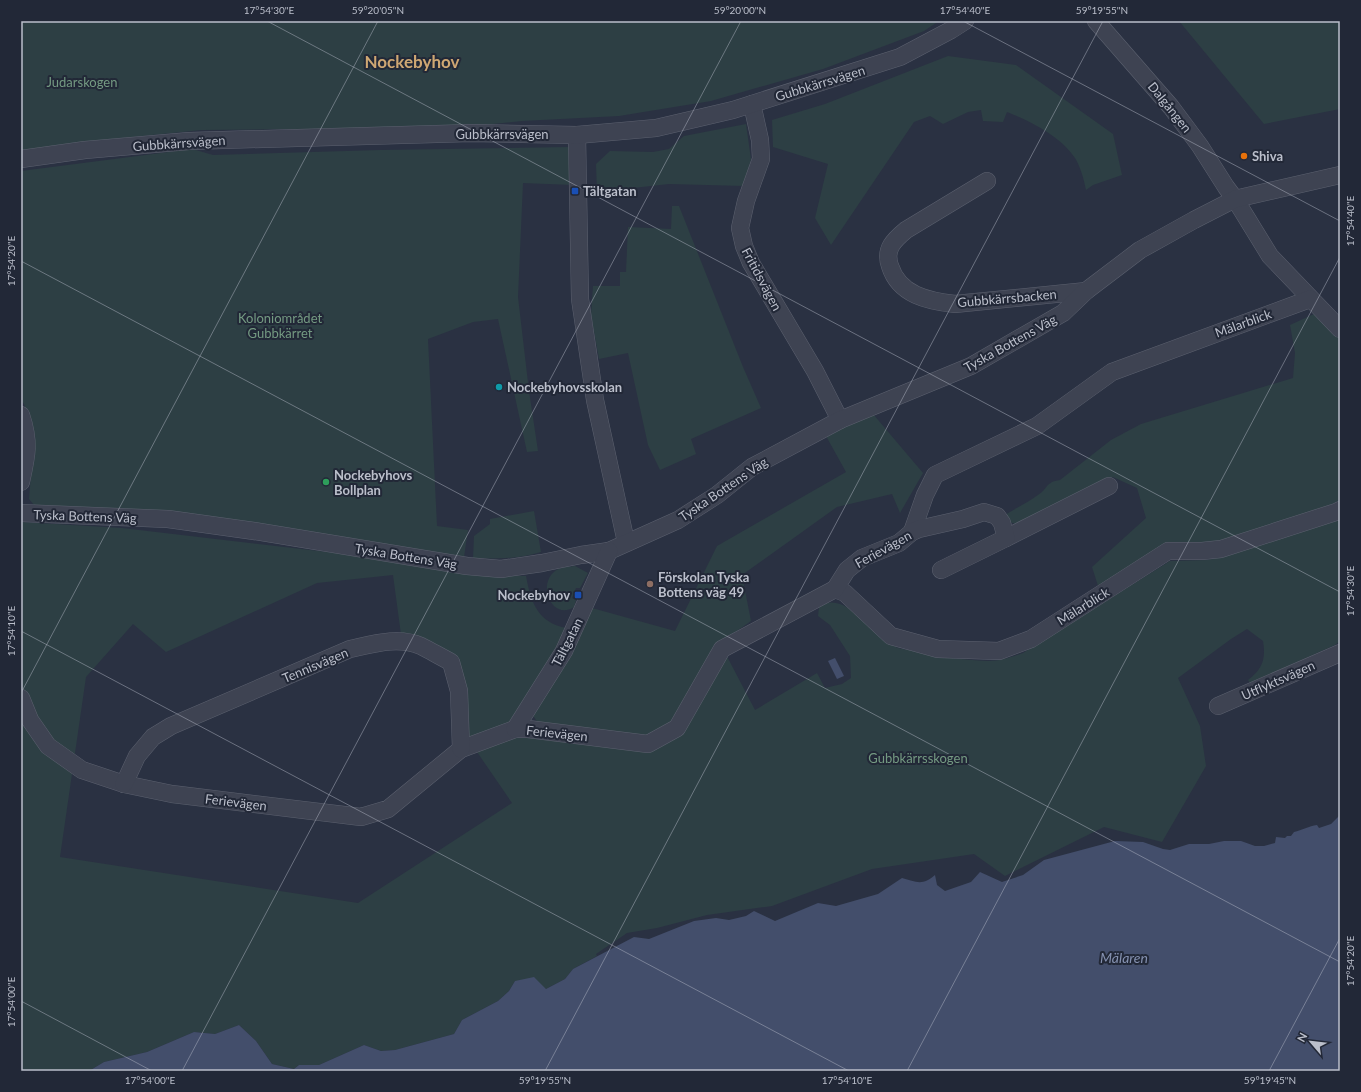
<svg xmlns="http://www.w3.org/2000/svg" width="1361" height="1092" viewBox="0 0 1361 1092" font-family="Lato,sans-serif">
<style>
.green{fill:#2d3f44;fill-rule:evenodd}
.water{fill:#434e6b}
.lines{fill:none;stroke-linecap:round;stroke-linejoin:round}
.minor-casing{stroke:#5c616f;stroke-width:18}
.minor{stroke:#3e4352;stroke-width:17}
.ticks{fill:none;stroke:#bbbfcb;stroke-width:1;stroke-opacity:0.45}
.food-dot{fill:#e8710a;stroke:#222837;stroke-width:1.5}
.transit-dot{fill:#1a4fb4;stroke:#222837;stroke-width:1.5}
.culture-dot{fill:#0f9aa8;stroke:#222837;stroke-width:1.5}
.leisure-dot{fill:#2e9e5b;stroke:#222837;stroke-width:1.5}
.education-dot{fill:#8d6e63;stroke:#222837;stroke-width:1.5}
.labels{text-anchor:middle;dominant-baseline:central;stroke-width:4;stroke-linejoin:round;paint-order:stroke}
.park-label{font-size:13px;fill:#749a82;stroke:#222837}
.street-label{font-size:13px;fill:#bbbfcb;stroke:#222837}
.poi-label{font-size:13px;font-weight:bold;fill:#bbbfcb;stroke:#222837;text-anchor:start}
.water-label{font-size:14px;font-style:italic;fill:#8591b0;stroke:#222837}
.district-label{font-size:17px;font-weight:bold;fill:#cfa773;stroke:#222837}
.neatline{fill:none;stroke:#bbbfcb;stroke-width:1.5}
.ticks-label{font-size:10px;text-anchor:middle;fill:#bbbfcb}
</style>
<rect width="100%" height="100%" fill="#2a3142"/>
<g class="green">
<path d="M 21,21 L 939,21 L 924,31 L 823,69 L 711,101 L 619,116 L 522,121 L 464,127 L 202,130 L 102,140 L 21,152 Z"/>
<path d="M 1179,21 L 1340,21 L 1340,109 L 1264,124 Z"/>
<path d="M 948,56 L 1016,65 L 1113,134 L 1122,175 L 1093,185 L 1086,190 C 1084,180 1081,168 1075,158 C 1060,136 1032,122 1007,112 L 1003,122 L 983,121 L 981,110 L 968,112 L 943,124 L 930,116 L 914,122 L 831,245 L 815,218 L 828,164 L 773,147 L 772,120 L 825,104 Z"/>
<path d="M 746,124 L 751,159 L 744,186 L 669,184 L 597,192 L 596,164 L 610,151 L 653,152 L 669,149 L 684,136 Z"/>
<path d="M 569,147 L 572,185 L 523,183 L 518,297 L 529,391 L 538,451 L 527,452 L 498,319 L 473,322 L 428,339 L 437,526 L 468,530 L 464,557 L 39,508 L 34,505 L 29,499 L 34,436 L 24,404 L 21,400 L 21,171 L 192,149 L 213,155 L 380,150 Z"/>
<path d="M 672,206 L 679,206 L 743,367 L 761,408 L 691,439 L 696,454 L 660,470 L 648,445 L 628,353 L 599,359 L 591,315 L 593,286 L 620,286 L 620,272 L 626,272 L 628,227 L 671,229 Z"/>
<path d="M 1314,314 L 1340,339 L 1340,500 L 1330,505 L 1223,542 L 1197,546 L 1099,589 L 1092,567 L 1146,518 L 1137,488 L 1113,477 L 1019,524 L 1012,523 L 1005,515 C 1016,508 1027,503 1038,495 C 1048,489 1045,482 1060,480 L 1111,440 L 1141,424 L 1293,378 L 1295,353 L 1290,325 Z"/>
<path d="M 873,414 L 923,473 L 900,513 L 892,494 L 837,507 L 742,575 L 751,621 L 720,643 L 755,710 L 817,673 L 825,688 L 842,684 L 851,678 L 850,656 L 830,625 L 818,616 L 819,607 C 845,588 872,635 894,646 C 898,649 904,649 909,650 C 931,656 965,660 988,661 C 1000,661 1012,657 1023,653 L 1170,561 L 1207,560 L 1233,554 L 1340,517 L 1340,641 L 1335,645 L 1250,683 L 1248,680 C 1263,669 1266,658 1263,641 L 1247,629 L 1231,639 L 1178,678 L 1200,726 L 1206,766 L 1162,842 L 1104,827 L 1005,876 L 974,854 L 872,869 L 772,906 L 707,915 L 657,928 L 627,933 L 596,954 L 597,956 L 573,969 L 565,979 L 546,989 L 515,981 L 509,991 L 498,1001 L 462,1020 L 454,1034 L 395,1050 L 381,1051 L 364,1045 L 319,1065 L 299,1065 L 294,1069 L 272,1064 L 256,1041 L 239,1025 L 215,1034 L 194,1032 L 147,1052 L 104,1062 L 89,1071 L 21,1071 L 21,522 L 122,528 L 336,553 L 492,575 L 526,576 C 531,603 538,623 567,628 L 558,651 L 511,720 L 538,723 L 532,714 L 592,608 L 675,631 L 717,546 L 846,472 L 826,436 ZM 393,575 L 402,642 L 450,663 L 466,753 L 475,749 L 512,803 L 358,903 L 60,857 L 86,677 L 133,624 L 166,652 L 317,583 Z"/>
<path d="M 534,511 L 541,552 C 519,559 496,559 473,558 L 474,536 L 490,524 L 490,519 Z"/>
<path d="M 575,566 L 588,573 L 580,588 L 576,588 L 572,598 L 576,600 L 574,607 C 553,621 537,586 554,572 C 559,567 568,567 575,566 Z"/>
</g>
<g class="water">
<path d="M 835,658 L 844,676 L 837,679 L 828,661 Z"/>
<path d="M 1340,815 L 1340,1071 L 89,1071 L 104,1062 L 147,1052 L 194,1032 L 215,1034 L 239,1025 L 256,1041 L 272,1064 L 294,1069 L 299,1065 L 319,1065 L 364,1045 L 381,1051 L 395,1050 L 454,1034 L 462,1020 L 498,1001 L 509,991 L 515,981 L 534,977 L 546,989 L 565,979 L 573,969 L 634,937 L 649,939 L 694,921 L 716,918 L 729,920 L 746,916 L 754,911 L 775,921 L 818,903 L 836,906 L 878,894 L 902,878 C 916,882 923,886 935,875 L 937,885 L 945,891 L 971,882 L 980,872 L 1002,882 L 1023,875 L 1044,860 L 1115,841 L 1143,842 L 1163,849 L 1170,850 L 1189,844 L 1209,844 L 1224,841 L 1241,841 L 1255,846 L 1264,846 L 1275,843 L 1276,837 L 1285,838 L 1287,836 L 1291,836 L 1294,832 C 1302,830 1309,826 1317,825 L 1319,828 L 1331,824 Z"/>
</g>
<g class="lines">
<defs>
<g id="minor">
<path d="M 1096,21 L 1171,107 L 1200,146 L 1226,187 L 1235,199 L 1270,256 L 1340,329"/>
<path d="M 752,104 L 760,140 L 761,159 L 746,201 L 740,228 L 744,246 L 751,263 L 815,371 L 840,420"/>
<path d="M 577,135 L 580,299 L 595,400 L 626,542"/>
<path d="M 21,159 L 85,150 L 189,141 L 471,133 L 577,135 L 656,128 L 733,110 L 900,57 L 951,30 L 965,21"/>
<path d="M 987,181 L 906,230 C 894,240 884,249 890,266 C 899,295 928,301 955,304 L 1086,291"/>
<path d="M 21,415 C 30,442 27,455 21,482"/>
<path d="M 21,513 L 168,519 L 254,531 L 467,566 L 501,569 L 542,563 L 581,555 L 609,551 L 678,520 L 717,495 L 752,467 L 840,420 L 971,366 L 1063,313 L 1086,291 L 1140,250 L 1194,220 L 1235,199 L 1340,175"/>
<path d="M 912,532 L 925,495 L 935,475 L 1037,426 L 1112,372 L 1310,299"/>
<path d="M 1006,538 L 1109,486"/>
<path d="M 835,589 L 845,593 L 891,636 L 938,649 L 999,651 L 1031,639 L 1168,551 L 1202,551 L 1221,549 L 1336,512 L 1340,510"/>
<path d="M 21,698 L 30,720 L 48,746 L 82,770 L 124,784 L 172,794 L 361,817 L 388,809 L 461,749 L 515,729 L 528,729 L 648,744 L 677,728 L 722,649 L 835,589 L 847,570 L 862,558 L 899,543 L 912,532 L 919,529 L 963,519 L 984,512 L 997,516 L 1002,523 L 1006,538 L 941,570"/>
<path d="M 1218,706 L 1340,653"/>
<path d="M 515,729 L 564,651 L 609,551"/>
<path d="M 124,784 L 137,756 L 153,737 L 171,726 L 350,649 C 373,644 398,636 421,646 C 431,651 441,657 451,662 L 459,691 L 461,749"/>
</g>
</defs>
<use href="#minor" class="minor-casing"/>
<use href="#minor" class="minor"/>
</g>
<path class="ticks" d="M 267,21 L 1340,592M 963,21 L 1340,221M 21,261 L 1340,962M 21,631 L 849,1071M 21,693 L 378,21M 21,1001 L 152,1071M 182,1071 L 741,21M 545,1071 L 1103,21M 907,1071 L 1340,257M 1269,1071 L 1340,938"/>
<circle class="food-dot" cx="1244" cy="156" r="4"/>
<g class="transit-dot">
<rect x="571" y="187" width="8" height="8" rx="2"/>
<rect x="574" y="591" width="8" height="8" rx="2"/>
</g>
<circle class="culture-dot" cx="499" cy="387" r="4"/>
<circle class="leisure-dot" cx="326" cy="482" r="4"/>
<circle class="education-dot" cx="650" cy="584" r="4"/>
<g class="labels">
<g class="park-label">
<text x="82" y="82">Judarskogen</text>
<text x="280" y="318">Koloniområdet<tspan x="280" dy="15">Gubbkärret</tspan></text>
<text x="918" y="758">Gubbkärrsskogen</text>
</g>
<g class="street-label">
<text transform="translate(820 83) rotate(-17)">Gubbkärrsvägen</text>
<text transform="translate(1170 107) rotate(51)">Dalgången</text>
<text x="502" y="134">Gubbkärrsvägen</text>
<text transform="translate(179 143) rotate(-4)">Gubbkärrsvägen</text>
<text transform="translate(762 279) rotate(62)">Fritidsvägen</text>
<text transform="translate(1007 298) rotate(-5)">Gubbkärrsbacken</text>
<text transform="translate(1243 323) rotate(-20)">Mälarblick</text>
<text transform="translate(1010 343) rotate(-29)">Tyska Bottens Väg</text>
<text transform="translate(723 489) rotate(-34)">Tyska Bottens Väg</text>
<text transform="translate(85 516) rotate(2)">Tyska Bottens Väg</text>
<text transform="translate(883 549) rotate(-29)">Ferievägen</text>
<text transform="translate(406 556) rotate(9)">Tyska Bottens Väg</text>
<text transform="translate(1083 606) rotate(-32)">Mälarblick</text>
<text transform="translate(567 642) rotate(-63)">Tältgatan</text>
<text transform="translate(315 665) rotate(-23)">Tennisvägen</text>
<text transform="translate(1278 680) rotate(-24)">Utflyktsvägen</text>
<text transform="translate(557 733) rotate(6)">Ferievägen</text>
<text transform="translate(236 802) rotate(7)">Ferievägen</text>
</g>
<g class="poi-label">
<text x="1252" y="156">Shiva</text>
<text x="583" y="191">Tältgatan</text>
<text x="507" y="387">Nockebyhovsskolan</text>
<text x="334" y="475">Nockebyhovs<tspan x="334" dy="15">Bollplan</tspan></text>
<text x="658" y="577">Förskolan Tyska<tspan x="658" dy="15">Bottens väg 49</tspan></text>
<text x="570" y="595" text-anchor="end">Nockebyhov</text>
</g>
<g class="water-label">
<text x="1124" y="957">Mälaren</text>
</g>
<g class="district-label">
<text x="412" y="61">Nockebyhov</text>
</g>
</g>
<rect width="1361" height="1092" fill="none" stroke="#222837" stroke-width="44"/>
<g transform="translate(1311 1042) rotate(298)" stroke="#222837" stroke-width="3" paint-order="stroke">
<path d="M0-3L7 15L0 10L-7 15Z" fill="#bbbfcb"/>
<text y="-6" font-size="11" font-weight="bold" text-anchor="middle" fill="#bbbfcb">N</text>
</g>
<rect x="22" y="22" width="1317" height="1048" class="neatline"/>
<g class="ticks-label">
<text x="269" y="14">17°54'30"E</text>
<text x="378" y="14">59°20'05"N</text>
<text x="740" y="14">59°20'00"N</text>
<text x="965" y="14">17°54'40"E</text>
<text x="1102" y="14">59°19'55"N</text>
<text transform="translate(1350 221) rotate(-90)" y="4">17°54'40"E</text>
<text transform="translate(11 261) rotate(-90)" y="4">17°54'20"E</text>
<text transform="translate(1350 591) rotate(-90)" y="4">17°54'30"E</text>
<text transform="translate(11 631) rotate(-90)" y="4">17°54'10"E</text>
<text transform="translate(1350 961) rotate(-90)" y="4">17°54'20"E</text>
<text transform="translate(11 1002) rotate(-90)" y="4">17°54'00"E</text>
<text x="150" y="1084">17°54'00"E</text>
<text x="545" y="1084">59°19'55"N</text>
<text x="847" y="1084">17°54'10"E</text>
<text x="1270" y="1084">59°19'45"N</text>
</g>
</svg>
